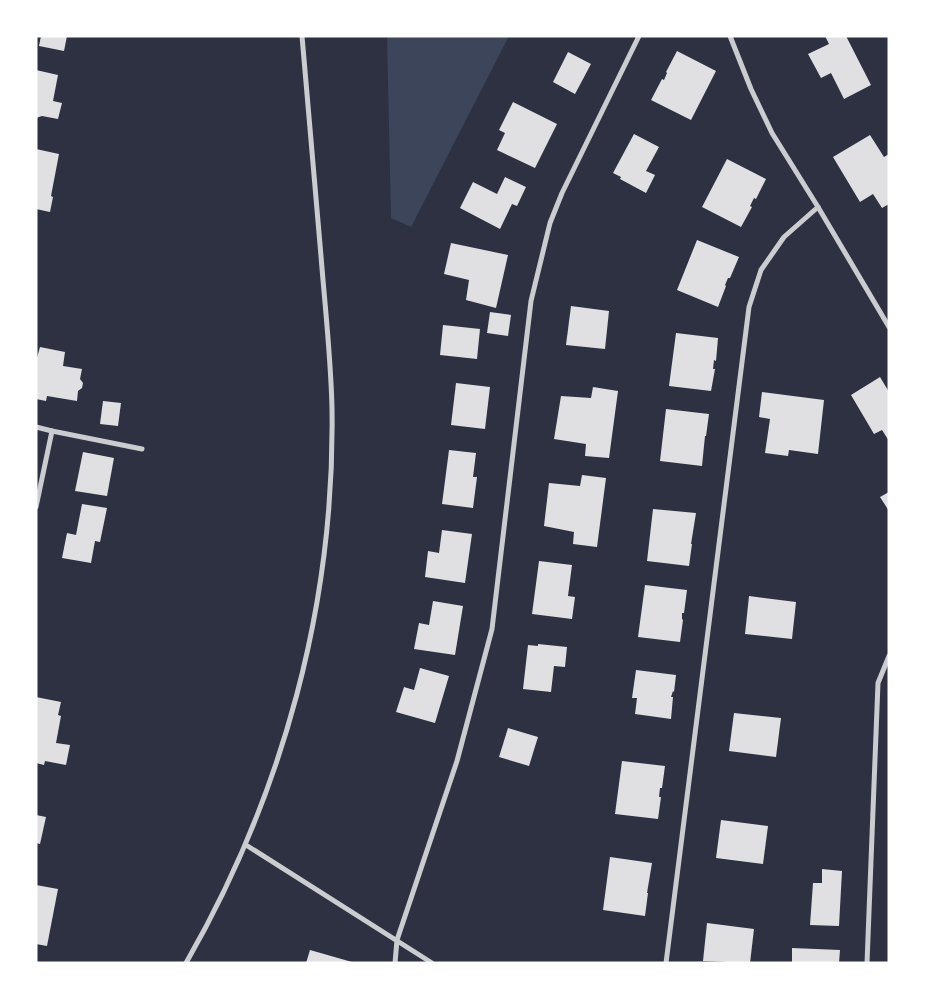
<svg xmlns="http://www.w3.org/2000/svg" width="925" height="999" viewBox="0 0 925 999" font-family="'Open Sans',sans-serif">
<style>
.green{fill:#3c4559}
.building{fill:#e0e0e3}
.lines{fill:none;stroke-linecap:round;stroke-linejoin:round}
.minor{stroke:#caccd0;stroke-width:5}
</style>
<rect width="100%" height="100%" fill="#2d3142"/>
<path class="green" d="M 387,36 L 509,36 L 411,227 L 391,218 Z"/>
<g class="building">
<path d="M 41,36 L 67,36 L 64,51 L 39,46 Z"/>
<path d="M 825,36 L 846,36 L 871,85 L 844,99 L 831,73 L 821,78 L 808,54 L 829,44 Z"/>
<path d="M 677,51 L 716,71 L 691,120 L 651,100 L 662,79 L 664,80 L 667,73 L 666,72 Z"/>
<path d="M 568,52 L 591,64 L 575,94 L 553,82 Z"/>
<path d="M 36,70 L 58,75 L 53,101 L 62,103 L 58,119 L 42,116 L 36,118 Z"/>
<path d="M 513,102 L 557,124 L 535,168 L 497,150 L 505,133 L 499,130 Z"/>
<path d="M 634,134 L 659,147 L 646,171 L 655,175 L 646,193 L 620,179 L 621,177 L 613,173 Z"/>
<path d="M 870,135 L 884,157 L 889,154 L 889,204 L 882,208 L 873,194 L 860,202 L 833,157 Z"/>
<path d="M 36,149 L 59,154 L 51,196 L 53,197 L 50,212 L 36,209 Z"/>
<path d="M 727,159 L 766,179 L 756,199 L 754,198 L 750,206 L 752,207 L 741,227 L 702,207 Z"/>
<path d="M 505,177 L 526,187 L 517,206 L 512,204 L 500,229 L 460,208 L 473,182 L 497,194 Z"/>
<path d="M 697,240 L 739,257 L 730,278 L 728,278 L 725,285 L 726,286 L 718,307 L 677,290 Z"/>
<path d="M 451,243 L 508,255 L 496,308 L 466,300 L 469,280 L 444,274 Z"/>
<path d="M 571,306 L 609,311 L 605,349 L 566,345 Z"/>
<path d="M 490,312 L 511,315 L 508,336 L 487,333 Z"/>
<path d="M 443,325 L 480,329 L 477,359 L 440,355 Z"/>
<path d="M 676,333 L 718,338 L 716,361 L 714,360 L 713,369 L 715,369 L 711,391 L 669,386 Z"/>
<path d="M 40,347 L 65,352 L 63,366 L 82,369 L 80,379 L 83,383 L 82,388 L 78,391 L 77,401 L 47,396 L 46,401 L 36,399 L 36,361 Z"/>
<path d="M 880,377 L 889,392 L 889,441 L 882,430 L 874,434 L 851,395 Z"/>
<path d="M 456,383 L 490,387 L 485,429 L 451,425 Z"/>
<path d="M 593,387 L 618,391 L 609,458 L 585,456 L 586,444 L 554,439 L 561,396 L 591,398 Z"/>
<path d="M 762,392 L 824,400 L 818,454 L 789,450 L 788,456 L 765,453 L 770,419 L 759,417 Z"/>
<path d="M 103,401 L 121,403 L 118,426 L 100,424 Z"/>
<path d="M 666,409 L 709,414 L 706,436 L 705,436 L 702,466 L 660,461 Z"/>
<path d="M 449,450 L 476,453 L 473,477 L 477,477 L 473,508 L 442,504 Z"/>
<path d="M 83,452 L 114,458 L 107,496 L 75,491 Z"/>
<path d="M 582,475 L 606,478 L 597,547 L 573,544 L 574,532 L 544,526 L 549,483 L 580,486 Z"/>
<path d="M 889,492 L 889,511 L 880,497 Z"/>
<path d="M 82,504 L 107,508 L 100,542 L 95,541 L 91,563 L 62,558 L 67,533 L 76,535 Z"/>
<path d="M 653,509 L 696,513 L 691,544 L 692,544 L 689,566 L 647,561 Z"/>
<path d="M 442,530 L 472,534 L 465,583 L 425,577 L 428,551 L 439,553 Z"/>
<path d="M 539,561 L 572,565 L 568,596 L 575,597 L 572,619 L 532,614 Z"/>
<path d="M 645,585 L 687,590 L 684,613 L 682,613 L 682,619 L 683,620 L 680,642 L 638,637 Z"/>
<path d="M 749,596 L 796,602 L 792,639 L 745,634 Z"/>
<path d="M 433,601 L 463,606 L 455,655 L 414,649 L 419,623 L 429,625 Z"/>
<path d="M 538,644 L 567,647 L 565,667 L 554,666 L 551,692 L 523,689 L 528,645 L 538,646 Z"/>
<path d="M 420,668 L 449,676 L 435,723 L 396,712 L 404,687 L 414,690 Z"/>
<path d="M 636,670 L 676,675 L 674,692 L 673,691 L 671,697 L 673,697 L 671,719 L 635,714 L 637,698 L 632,698 Z"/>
<path d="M 36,697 L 61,702 L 58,715 L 61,716 L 56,743 L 70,745 L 66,765 L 45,761 L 44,765 L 36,763 Z"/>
<path d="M 734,713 L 781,718 L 776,757 L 729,751 Z"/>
<path d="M 508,728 L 538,737 L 529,766 L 499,757 Z"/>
<path d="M 622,761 L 665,766 L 662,788 L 660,788 L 659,797 L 661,797 L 658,819 L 615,814 Z"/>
<path d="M 36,815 L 46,817 L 40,844 L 36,843 Z"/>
<path d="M 721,820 L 768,826 L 763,864 L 716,858 Z"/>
<path d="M 610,857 L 652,863 L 647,893 L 648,893 L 645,916 L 603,910 Z"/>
<path d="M 822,869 L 842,871 L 839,926 L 810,925 L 813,883 L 822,883 Z"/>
<path d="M 36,885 L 58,889 L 47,946 L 36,944 Z"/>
<path d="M 707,923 L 754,929 L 750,963 L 703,961 Z"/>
<path d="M 792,948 L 840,950 L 839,963 L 792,963 Z"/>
<path d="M 310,950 L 352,962 L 352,963 L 306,963 Z"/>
</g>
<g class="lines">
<g class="minor">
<path d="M 730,36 L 751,89 L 772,133 L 818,207 L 889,327"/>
<path d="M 36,427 L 52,431"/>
<path d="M 36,507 L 52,431 L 142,449"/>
<path d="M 246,845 L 432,963"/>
<path d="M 186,963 C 283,794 335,604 332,409 C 331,358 325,307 321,256 C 315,183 308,109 302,36"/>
<path d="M 395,963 L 397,940 L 457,761 L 492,629 L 531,301 L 550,223 L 562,193 L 639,36"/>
<path d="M 666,963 L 749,307 L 761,270 L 784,237 L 818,207"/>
<path d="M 867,963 L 878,683 L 889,656"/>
</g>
</g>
<rect width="925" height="999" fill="none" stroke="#ffffff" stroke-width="75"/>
</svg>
